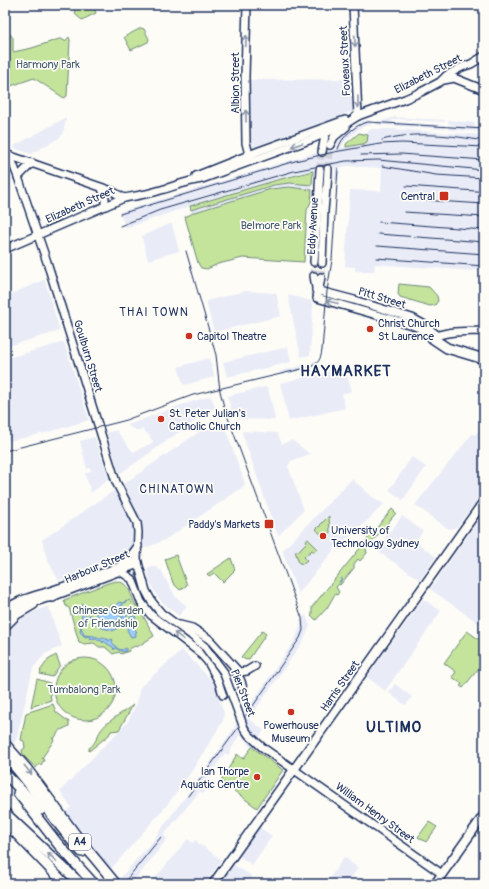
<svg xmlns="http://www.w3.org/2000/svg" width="489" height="889" viewBox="0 0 489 889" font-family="Pangolin,sans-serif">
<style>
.built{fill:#e9ecf7}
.green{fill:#c4e39b;stroke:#70897c}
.water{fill:#9cccf8;stroke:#688dba}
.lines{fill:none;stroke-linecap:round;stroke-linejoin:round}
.stream{stroke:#688dba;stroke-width:1}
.secondary-tunnel{stroke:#d0d3d8;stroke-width:7;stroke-dasharray:7 3.5;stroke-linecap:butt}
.secondary-casing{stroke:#1b2f5e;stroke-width:10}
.primary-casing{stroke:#1b2f5e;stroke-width:11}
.highway-casing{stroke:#1b2f5e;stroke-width:12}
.secondary{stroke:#fdfcf7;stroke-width:7}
.primary{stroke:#fdfcf7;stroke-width:8}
.highway{stroke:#fdfcf7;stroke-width:9}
.tram{stroke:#1b2f5e;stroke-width:1}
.rail{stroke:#1b2f5e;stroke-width:1}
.secondary-bridge-casing{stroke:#1b2f5e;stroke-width:10;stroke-linecap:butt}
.secondary-bridge{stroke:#fdfcf7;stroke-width:7}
.oneway{stroke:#8c96aa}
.poi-dot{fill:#c8321e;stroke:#fdfcf7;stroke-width:1.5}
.labels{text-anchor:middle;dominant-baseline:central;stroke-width:3.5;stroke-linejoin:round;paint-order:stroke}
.shield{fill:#fdfcf7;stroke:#5f6c8c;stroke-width:1}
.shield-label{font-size:10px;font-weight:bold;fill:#1b2f5e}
.street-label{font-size:11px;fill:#1b2f5e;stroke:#fdfcf7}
.park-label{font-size:11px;fill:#455c6d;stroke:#fdfcf7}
.poi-label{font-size:11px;fill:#1b2f5e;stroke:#fdfcf7;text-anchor:start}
.neighbourhood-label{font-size:12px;letter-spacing:1px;fill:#1b2f5e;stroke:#fdfcf7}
.district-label{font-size:15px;font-weight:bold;letter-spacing:1px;fill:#1b2f5e;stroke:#fdfcf7}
</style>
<rect width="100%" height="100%" fill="#fdfcf7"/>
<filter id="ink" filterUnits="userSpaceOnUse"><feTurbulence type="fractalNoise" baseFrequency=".025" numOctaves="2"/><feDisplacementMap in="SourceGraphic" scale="8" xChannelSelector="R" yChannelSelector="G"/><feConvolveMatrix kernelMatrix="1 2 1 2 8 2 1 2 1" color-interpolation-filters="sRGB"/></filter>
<g filter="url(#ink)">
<g class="built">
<path d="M 354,79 L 354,111 L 250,148 L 250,80 Z"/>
<path d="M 395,117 L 445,120 L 445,122 L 397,119 L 390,121 L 394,122 L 393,126 L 376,125 L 377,121 L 385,120 Z"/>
<path d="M 65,118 L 66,119 L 63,134 L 59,138 L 31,154 L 14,148 L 14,146 Z"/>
<path d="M 367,120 L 371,120 L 371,125 L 364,126 L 358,130 L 345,141 L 341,148 L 365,143 L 367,141 L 367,133 L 371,129 L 392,129 L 484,135 L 484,270 L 473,270 L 473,271 L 375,264 L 374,271 L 355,271 L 355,267 L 345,266 L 350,190 L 381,191 L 382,168 L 347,166 L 340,167 L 339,180 L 334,180 L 335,168 L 292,175 L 175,211 L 126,228 L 119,212 L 311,154 L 336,149 L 338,142 L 342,137 L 357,124 Z"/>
<path d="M 448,120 L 475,123 L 475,127 L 484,128 L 484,132 L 448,130 L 448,125 L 458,126 L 448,123 Z"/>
<path d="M 396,122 L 445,125 L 445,129 L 395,126 Z"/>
<path d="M 290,183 L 312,185 L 312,190 L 303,188 L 277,188 L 192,213 L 191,210 L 270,186 Z"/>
<path d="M 170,224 L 172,224 L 179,251 L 148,260 L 142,238 L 142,236 Z"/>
<path d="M 43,280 L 45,281 L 60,331 L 5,347 L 5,297 Z"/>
<path d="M 245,291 L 276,293 L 281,316 L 214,332 L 206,301 Z"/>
<path d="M 289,295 L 311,301 L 313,304 L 310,355 L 301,357 L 288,296 Z"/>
<path d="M 64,342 L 89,420 L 49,432 L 10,441 L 8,440 L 5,432 L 5,359 Z"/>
<path d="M 288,347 L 291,362 L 227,377 L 223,362 Z"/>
<path d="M 209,358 L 214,375 L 213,377 L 185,385 L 183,384 L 178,367 Z"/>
<path d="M 314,361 L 319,363 L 312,368 L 281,375 L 280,371 L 309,364 Z"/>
<path d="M 345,368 L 352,391 L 342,394 L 345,408 L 289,421 L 280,383 Z"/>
<path d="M 265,387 L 268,388 L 273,410 L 275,419 L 274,420 L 238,419 L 233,414 L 227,396 Z"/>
<path d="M 211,396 L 215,407 L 121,473 L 119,473 L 107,433 L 116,430 L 133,452 L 152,443 L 153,441 L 150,438 L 150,436 L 142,429 L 140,431 L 131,428 L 128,425 L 178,406 Z"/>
<path d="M 215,421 L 221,421 L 224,425 L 245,483 L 243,487 L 165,540 L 66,581 L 62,579 L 59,581 L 47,559 L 42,540 Z"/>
<path d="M 484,423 L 484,491 L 457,527 L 451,529 L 447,528 L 415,505 L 472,434 L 475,435 Z"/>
<path d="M 243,431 L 277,433 L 282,444 L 292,440 L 310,454 L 291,461 L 288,466 L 304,510 L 279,535 L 277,534 L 242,433 Z"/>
<path d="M 94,437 L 95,438 L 109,479 L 91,493 L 85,474 L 91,471 L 90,468 L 87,469 L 80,441 Z"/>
<path d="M 412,457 L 426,467 L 403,500 L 389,490 Z"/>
<path d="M 352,479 L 374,498 L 384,504 L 354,534 L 338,545 L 298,594 L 283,553 L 284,549 Z"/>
<path d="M 484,512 L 484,627 L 430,589 Z"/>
<path d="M 402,516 L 423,531 L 416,542 L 436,557 L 420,580 L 376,550 L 388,534 L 388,530 L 391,531 Z"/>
<path d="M 147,567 L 158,567 L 159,571 L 161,569 L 167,582 L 176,597 L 187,606 L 179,616 L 169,608 L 169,607 L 168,607 L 163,603 L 157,596 L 150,583 Z"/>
<path d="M 423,599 L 441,611 L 385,691 L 367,677 Z"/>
<path d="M 48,606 L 62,646 L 45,654 L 33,668 L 17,738 L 14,743 L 9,742 L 5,738 L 5,635 L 16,623 L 26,615 Z"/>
<path d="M 306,615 L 310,626 L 304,640 L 249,719 L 264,730 L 260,737 L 252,748 L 247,744 L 248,743 L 240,734 L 228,755 L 225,753 L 208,778 L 211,781 L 203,794 L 200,791 L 164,835 L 167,839 L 132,884 L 115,884 L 151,843 L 203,773 L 295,640 L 301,624 L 300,620 Z"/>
<path d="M 182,650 L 219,688 L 221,706 L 224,712 L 223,721 L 189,775 L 167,805 L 110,870 L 65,813 L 71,807 L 60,791 L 127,723 L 137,703 L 140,687 Z"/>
<path d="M 395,684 L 412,697 L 407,704 L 405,705 L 390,694 L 389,692 Z"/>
<path d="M 259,827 L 272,836 L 252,865 L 239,856 Z"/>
<path d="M 188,839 L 193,843 L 196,840 L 202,847 L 203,846 L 221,860 L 205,884 L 150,884 Z"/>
<path d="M 344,857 L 358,868 L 347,884 L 326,884 Z"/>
<path d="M 232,864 L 252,876 L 247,884 L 217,884 Z"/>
</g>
<g class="green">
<path d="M 73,5 L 93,5 L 96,13 L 82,20 L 76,15 Z"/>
<path d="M 141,28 L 144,29 L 149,39 L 148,42 L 131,50 L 124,37 Z"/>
<path d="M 5,34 L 10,34 L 13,38 L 13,52 L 32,48 L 59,39 L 61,39 L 65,41 L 69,37 L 70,40 L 67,96 L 64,98 L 34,78 L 5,88 Z"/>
<path d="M 359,133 L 368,135 L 367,142 L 363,144 L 346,147 L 346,144 Z"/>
<path d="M 313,171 L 312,185 L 290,183 L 274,185 L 191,210 L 190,206 L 277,180 Z"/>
<path d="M 289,187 L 312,190 L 311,202 L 307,210 L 304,262 L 243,258 L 218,264 L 207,269 L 201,268 L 198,263 L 185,217 L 195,212 L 271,189 Z"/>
<path d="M 399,284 L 429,287 L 437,296 L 438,301 L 435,305 L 430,306 L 400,297 L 398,294 Z"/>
<path d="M 392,509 L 396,513 L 366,549 L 367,553 L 360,561 L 358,559 L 354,564 L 354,568 L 340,585 L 339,584 L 336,587 L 339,592 L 337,595 L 335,594 L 327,608 L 316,620 L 311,615 L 312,614 L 312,607 Z"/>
<path d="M 329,516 L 330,533 L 325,539 L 316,529 L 319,526 L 320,527 L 321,526 L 320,525 Z"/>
<path d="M 308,539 L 318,549 L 315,552 L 312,550 L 304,557 L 307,560 L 302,564 L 301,563 L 299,563 L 295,551 L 300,551 L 300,549 L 307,542 L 306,540 Z"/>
<path d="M 176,555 L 187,585 L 180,590 L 173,583 L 165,559 Z"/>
<path d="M 231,558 L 235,570 L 223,582 L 214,573 L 209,576 L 207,574 Z"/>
<path d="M 116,581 C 130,582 131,597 136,606 L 138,606 L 154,636 L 137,647 L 135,646 L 129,649 L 129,651 L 121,654 L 119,652 L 113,654 L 105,647 L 99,647 L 94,643 L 84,644 L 79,642 L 69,608 L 66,606 L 64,600 L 108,583 Z"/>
<path d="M 262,631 L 266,634 L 249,659 L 246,660 L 241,657 Z"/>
<path d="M 467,631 L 484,643 L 484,672 L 479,668 L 463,688 L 460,686 L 462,684 L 452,677 L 456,672 L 444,663 Z"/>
<path d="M 56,655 L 60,665 L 52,677 L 40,674 L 41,671 L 40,671 L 48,660 Z"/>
<circle cx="85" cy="689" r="31"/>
<path d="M 37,679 L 50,683 L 50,692 L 51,700 L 31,707 Z"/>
<path d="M 53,704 L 56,712 L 69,722 L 69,726 L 59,731 L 54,739 L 52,738 L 54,740 L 42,758 L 44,760 L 41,765 L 39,764 L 36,768 L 23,755 L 22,750 L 25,748 L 24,741 L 21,740 L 26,713 Z"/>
<path d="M 133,705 L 119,730 L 111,731 L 109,735 L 89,751 L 89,748 C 95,745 97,736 101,730 C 107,721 124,712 133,705 Z"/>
<path d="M 252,747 L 283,770 L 257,808 L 221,781 L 237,754 L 243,759 Z"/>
<path d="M 429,822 L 437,827 L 426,842 L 418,837 Z"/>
</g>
<path class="water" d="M 127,601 L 122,605 L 122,607 L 118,611 L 122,619 L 124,614 L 131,611 L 132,612 L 126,616 L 128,618 L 136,615 L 135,618 L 138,622 L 134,626 L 134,628 L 137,632 L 135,633 L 136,636 L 131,637 L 127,630 L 128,626 L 120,626 L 113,631 C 108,628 113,630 106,629 C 99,628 93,622 90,617 C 82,616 83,622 81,627 L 84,635 L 94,636 L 100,638 L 104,637 L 105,639 L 108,639 L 108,641 L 112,639 L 113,640 L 112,642 L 118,649 L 122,650 L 126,648 L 126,651 L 123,652 L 115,648 L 114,650 L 113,647 L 106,643 L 104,641 L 103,643 L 102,641 L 97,640 L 96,638 L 90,639 L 91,637 L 89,636 L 85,637 L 80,632 C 81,624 83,616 81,608 L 82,608 L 82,605 L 83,604 L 85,607 L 85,614 L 87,616 L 91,615 L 94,619 L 96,618 L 96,614 L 98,609 L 107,610 L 111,608 L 111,605 L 115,606 L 119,602 L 122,603 Z"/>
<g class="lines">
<g class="stream">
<path d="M 339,582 L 342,578"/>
<path d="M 340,583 L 342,579"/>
<path d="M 128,601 L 129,600 L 132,603"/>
</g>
<g class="secondary-tunnel">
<path d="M 328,169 L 329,151"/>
<path d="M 320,170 L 321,152"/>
<path d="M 314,276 L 314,262"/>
<path d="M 321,277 L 322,263"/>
</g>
<defs>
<g id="secondary">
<path d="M 247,5 L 245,76 L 246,143 L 250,158"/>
<path d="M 353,5 L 358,116"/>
<path d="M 444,80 L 454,78 L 484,90"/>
<path d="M 355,117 L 405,99 L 421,92 L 440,82 L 447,75 L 462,67 L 471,64 L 484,56"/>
<path d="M 330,145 L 334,137 L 346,127"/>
<path d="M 322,152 L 326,130"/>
<path d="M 5,154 L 112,191 L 124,198"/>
<path d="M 10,156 L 18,177 L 47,262 L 116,482 L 137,523 L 138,532 L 137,559 L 146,591 L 152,602 L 161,613 L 191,635 L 205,647"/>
<path d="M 196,176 L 259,151 L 345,120"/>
<path d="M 18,177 L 32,163"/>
<path d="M 319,186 L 320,170"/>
<path d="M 327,187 L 328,169"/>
<path d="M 102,188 L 105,198 L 105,206"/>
<path d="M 5,249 L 124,198 C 136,196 149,194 161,190 C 175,186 187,181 202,179 L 312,139 L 342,126 L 358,116"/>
<path d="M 314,262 L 319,189"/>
<path d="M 322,263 L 324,211 L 326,189"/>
<path d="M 314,276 L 317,294"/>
<path d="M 316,290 L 354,300 L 412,318 L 423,324 L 437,335"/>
<path d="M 318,294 L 321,277"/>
<path d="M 317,298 L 412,325 L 419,328 L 432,338 C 447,330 467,332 484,331"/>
<path d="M 122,563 L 130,557 L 138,546"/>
<path d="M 120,571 L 132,579 L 141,602 L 151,615 L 199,652 L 208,662 L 218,680"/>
<path d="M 49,598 L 120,571 L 133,566 L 138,562"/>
<path d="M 5,610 C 18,599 35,596 50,591 C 78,582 105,572 132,562"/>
<path d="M 180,625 L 192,628 L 209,639 L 239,672 L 247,671 L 255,666"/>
<path d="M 5,627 L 17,615 L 34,605"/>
<path d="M 234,669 L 241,681 L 243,689"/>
<path d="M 219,682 L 223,695"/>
<path d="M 244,728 L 249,735 L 262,747 L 442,874"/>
</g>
<g id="primary">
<path d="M 213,884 L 484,501"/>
<path d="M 435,884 L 484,815"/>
</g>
<g id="highway">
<path d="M 432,338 L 447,348 L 484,359"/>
<path d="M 5,616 L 20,606 L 50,596 L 53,597"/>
<path d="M 5,744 L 27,769 L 78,838 L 116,884"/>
<path d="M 5,756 C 34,785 54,823 82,852"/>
<path d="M 5,774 L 41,810"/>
<path d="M 18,793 L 58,844 L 94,884"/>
<path d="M 5,813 L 81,884"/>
<path d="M 6,823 L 65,884"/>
</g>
</defs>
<use href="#secondary" class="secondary-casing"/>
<use href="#primary" class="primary-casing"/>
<use href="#highway" class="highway-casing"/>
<use href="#secondary" class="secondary"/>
<use href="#primary" class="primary"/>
<use href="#highway" class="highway"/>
<g class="tram">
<path d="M 338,149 C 341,137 356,124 368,122 L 484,129"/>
<path d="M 186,251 L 216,355 L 220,391 L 224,407 L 302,618 L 303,630 L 300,638 L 246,716"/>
<path d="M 5,451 L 123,421 L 193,395 L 310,367 C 318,364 321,359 322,350 L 327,291 L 332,260 L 338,168"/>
<path d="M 188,796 L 238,728"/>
<path d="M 123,884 L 161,837"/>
</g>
<g class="rail">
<path d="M 382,140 C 415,131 451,135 484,141"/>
<path d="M 361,155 L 401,154 L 484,160"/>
<path d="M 382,166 L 436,175 L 484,178"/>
<path d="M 406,186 L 476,191 L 484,192"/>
<path d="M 405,199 L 484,204"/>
<path d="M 404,212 L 484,217"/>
<path d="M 120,214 L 295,161 L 334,152 L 380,144 L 402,143 L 484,147"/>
<path d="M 379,222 L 484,230"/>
<path d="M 120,226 L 160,210 L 294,171 L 346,161 L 378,160 L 484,170"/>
<path d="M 378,234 L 484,242"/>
<path d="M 377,246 L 484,254"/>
<path d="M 376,258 L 484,266"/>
</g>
<defs>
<path id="secondary-bridge" d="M 205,647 L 223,671 L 244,728"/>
</defs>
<use href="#secondary-bridge" class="secondary-bridge-casing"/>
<use href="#secondary-bridge" class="secondary-bridge"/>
</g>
<defs><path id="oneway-shaft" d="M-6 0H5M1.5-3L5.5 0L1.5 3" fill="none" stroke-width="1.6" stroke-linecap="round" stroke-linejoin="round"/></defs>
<g class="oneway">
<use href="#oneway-shaft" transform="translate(246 41) rotate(-88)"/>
<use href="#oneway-shaft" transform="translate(355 41) rotate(87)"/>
<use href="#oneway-shaft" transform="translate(358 102) rotate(89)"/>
<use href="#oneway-shaft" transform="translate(246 116) rotate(-90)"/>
<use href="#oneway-shaft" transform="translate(297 145) rotate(161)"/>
<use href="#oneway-shaft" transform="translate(332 302) rotate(-165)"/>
<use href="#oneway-shaft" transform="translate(179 636) rotate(-144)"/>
<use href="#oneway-shaft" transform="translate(28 770) rotate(51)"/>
<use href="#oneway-shaft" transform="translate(52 857) rotate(-137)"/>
</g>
</g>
<g class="poi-dot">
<rect x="439" y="191" width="10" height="10" rx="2"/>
<circle cx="370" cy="329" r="4"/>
<circle cx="189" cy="336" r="4"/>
<circle cx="161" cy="419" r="4"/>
<rect x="264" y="519" width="10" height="10" rx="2"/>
<circle cx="323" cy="536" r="4"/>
<circle cx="291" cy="712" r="4"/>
<circle cx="257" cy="777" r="4"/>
</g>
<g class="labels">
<rect class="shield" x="69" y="834" width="22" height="16" rx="3"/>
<g class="shield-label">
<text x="80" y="842">A4</text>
</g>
<g class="street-label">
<text transform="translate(345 61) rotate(-93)">Foveaux Street</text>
<text transform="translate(428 74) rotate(-27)">Elizabeth Street</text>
<text transform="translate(235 83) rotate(-90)">Albion Street</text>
<text transform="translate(80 205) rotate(-24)">Elizabeth Street</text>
<text transform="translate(313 226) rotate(-87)">Eddy Avenue</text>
<text transform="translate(382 298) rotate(17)">Pitt Street</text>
<text transform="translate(88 356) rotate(73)">Goulburn Street</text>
<text transform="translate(97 567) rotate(-23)">Harbour Street</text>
<text transform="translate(340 686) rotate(-55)">Harris Street</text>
<text transform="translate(243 693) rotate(69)">Pier Street</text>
<text transform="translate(375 813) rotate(36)">William Henry Street</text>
</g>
<g class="park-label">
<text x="48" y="64">Harmony Park</text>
<text x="271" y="225">Belmore Park</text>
<text x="108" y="610">Chinese Garden<tspan x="108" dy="13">of Friendship</tspan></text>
<text x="84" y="689">Tumbalong Park</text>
</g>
<g class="poi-label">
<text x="435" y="196" text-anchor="end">Central</text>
<text x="378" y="323">Christ Church<tspan x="378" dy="13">St Laurence</tspan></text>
<text x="197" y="336">Capitol Theatre</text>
<text x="169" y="413">St. Peter Julian's<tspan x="169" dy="13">Catholic Church</tspan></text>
<text x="260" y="524" text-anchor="end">Paddy's Markets</text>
<text x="331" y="530">University of<tspan x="331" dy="13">Technology Sydney</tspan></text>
<text x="291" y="725" text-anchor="middle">Powerhouse<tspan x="291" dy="13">Museum</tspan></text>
<text x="249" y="771" text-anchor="end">Ian Thorpe<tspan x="249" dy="13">Aquatic Centre</tspan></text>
</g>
<g class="neighbourhood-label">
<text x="154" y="312">THAI TOWN</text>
<text x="177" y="489">CHINATOWN</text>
</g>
<g class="district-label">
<text x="346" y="371">HAYMARKET</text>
<text x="394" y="727">ULTIMO</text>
</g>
</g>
<rect width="489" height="889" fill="none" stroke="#fdfcf7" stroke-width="20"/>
<rect x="10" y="10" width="469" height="869" fill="none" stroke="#1b2f5e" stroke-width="1.5" filter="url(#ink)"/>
</svg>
